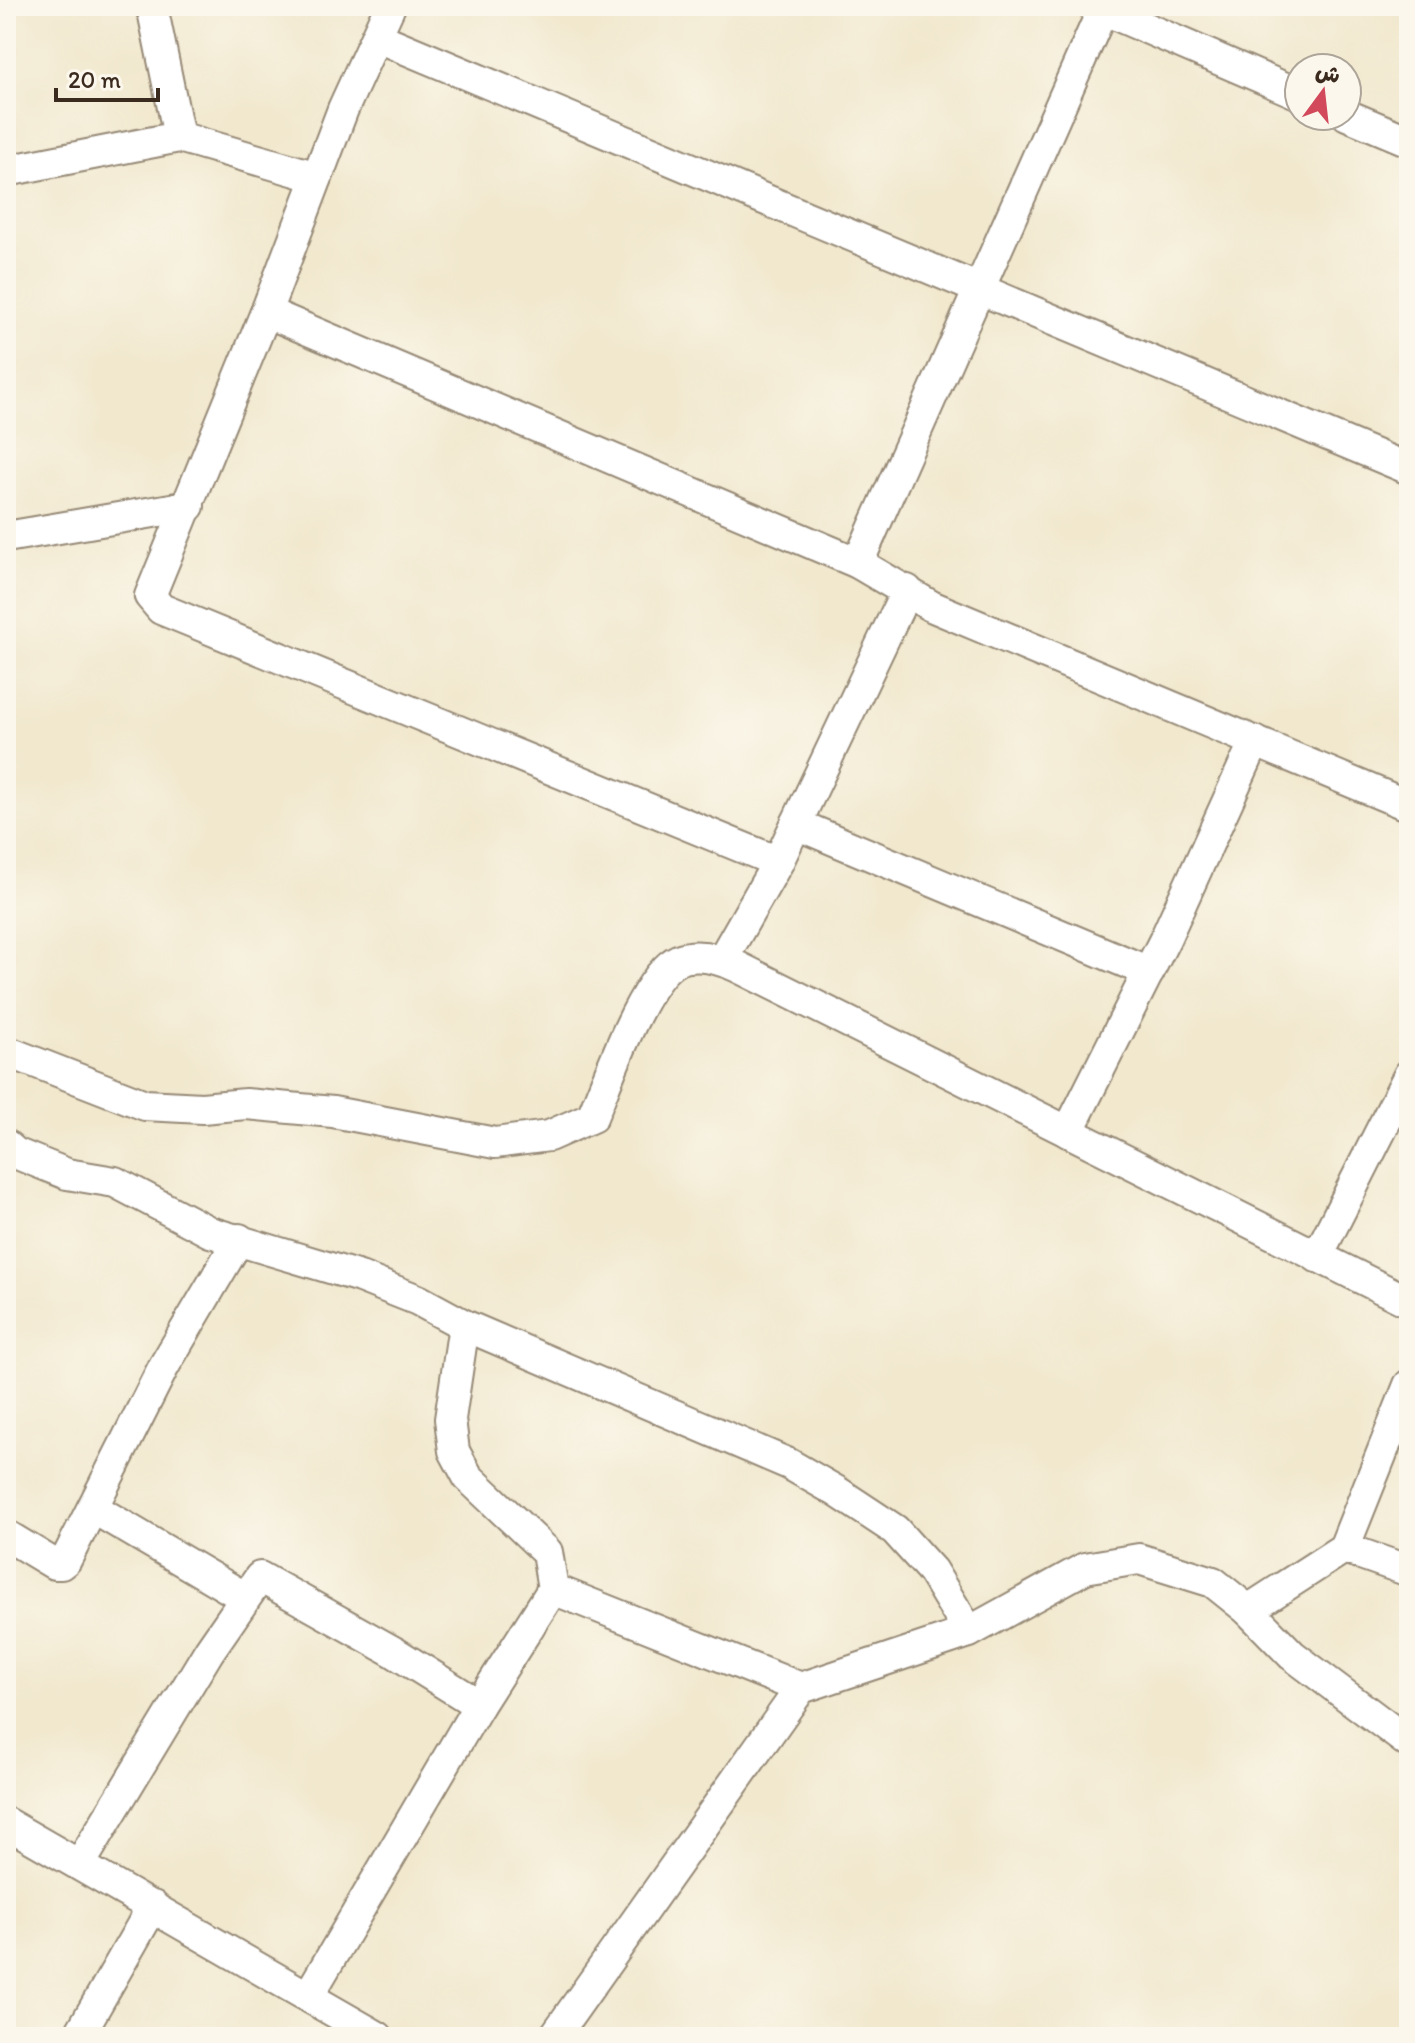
<svg xmlns="http://www.w3.org/2000/svg" width="1415" height="2043" viewBox="0 0 1415 2043" font-family="Itim,'Playpen Sans Arabic',sans-serif">
<style>
.lines{fill:none;stroke-linecap:round;stroke-linejoin:round}
.minor-casing{stroke:#968976;stroke-width:34}
.minor{stroke:#fff;stroke-width:30}
</style>
<rect width="100%" height="100%" fill="#fbf7ec"/>
<filter id="ink" filterUnits="userSpaceOnUse"><feTurbulence type="fractalNoise" baseFrequency=".0125" numOctaves="2"/><feDisplacementMap in="SourceGraphic" scale="16" xChannelSelector="R" yChannelSelector="G"/><feConvolveMatrix kernelMatrix="1 2 1 2 8 2 1 2 1" color-interpolation-filters="sRGB"/></filter>
<filter id="wash" filterUnits="userSpaceOnUse"><feTurbulence type="fractalNoise" baseFrequency=".006" numOctaves="4" result="noise"/><feDisplacementMap in="SourceGraphic" scale="32" xChannelSelector="R" yChannelSelector="G"/><feGaussianBlur stdDeviation="1.8" result="paint"/><feColorMatrix in="noise" values="0 0 0 0 0 0 0 0 0 0 0 0 0 0 0 0 0 1.4 0 .05"/><feComposite in="paint" operator="in"/></filter>
<g filter="url(#wash)">
<rect width="100%" height="100%" fill="#f1e8ce"/>
</g>
<g filter="url(#ink)">
<g class="lines">
<defs>
<g id="minor">
<path d="M 152,6 L 179,137"/>
<path d="M 390,6 L 343,109 L 266,312 L 150,596 L 161,609 L 778,862"/>
<path d="M 1095,6 L 1299,94"/>
<path d="M 377,37 L 1409,469"/>
<path d="M 1347,115 L 1409,141"/>
<path d="M 6,171 L 179,137 L 317,177"/>
<path d="M 266,312 L 858,563 L 931,606 L 1409,806"/>
<path d="M 6,537 L 189,506"/>
<path d="M 858,563 L 1103,9"/>
<path d="M 796,824 L 1149,972"/>
<path d="M 722,960 L 778,862 L 907,590"/>
<path d="M 6,1051 L 145,1105 L 202,1108 L 246,1104 L 333,1112 L 495,1143 L 549,1136 L 592,1117 C 607,1082 644,975 678,960 C 698,952 720,959 738,967 L 1409,1302"/>
<path d="M 1068,1132 L 1165,939 L 1255,741"/>
<path d="M 6,1145 L 15,1153 L 67,1174 L 115,1182 L 210,1232 L 360,1277 L 418,1300 L 464,1325 L 789,1464 L 836,1491 L 895,1530 L 932,1571 L 969,1632"/>
<path d="M 1317,1257 L 1409,1075"/>
<path d="M 93,1508 L 244,1597"/>
<path d="M 6,1535 L 54,1564 L 61,1564 L 66,1560 L 164,1366 L 239,1239"/>
<path d="M 1344,1548 L 1409,1571"/>
<path d="M 553,1589 L 801,1688"/>
<path d="M 1248,1610 L 1344,1548 L 1409,1385"/>
<path d="M 6,1823 L 378,2037"/>
<path d="M 80,1864 L 209,1651 L 260,1577 L 394,1652 L 479,1705"/>
<path d="M 309,1995 L 479,1705 L 553,1589 L 547,1552 L 468,1477 L 454,1451 L 450,1419 L 464,1325"/>
<path d="M 78,2037 L 153,1906"/>
<path d="M 554,2037 L 801,1688 L 969,1632 L 1085,1568 L 1139,1559 L 1213,1582 L 1248,1610 L 1292,1655 L 1409,1743"/>
</g>
</defs>
<use href="#minor" class="minor-casing"/>
<use href="#minor" class="minor"/>
</g>
</g>
<rect width="1415" height="2043" fill="none" stroke="#fbf7ec" stroke-width="32"/>
<g transform="translate(1323 92) rotate(15)"><circle r="38" fill="#fbf7ec" stroke="#aea59a" stroke-width="2"/>
<path d="M0-6L14 30L0 20L-14 30Z" fill="#d1495b"/>
<text y="-12" font-size="22" font-weight="bold" text-anchor="middle" fill="#3b2a1e">ش</text>
</g>
<path d="M56 88v12h102v-12" fill="none" stroke="#3b2a1e" stroke-width="4"/>
<text x="68" y="88" font-size="24" fill="#3b2a1e" stroke="#fbf7ec" stroke-width="6" paint-order="stroke">20 m</text>
</svg>
